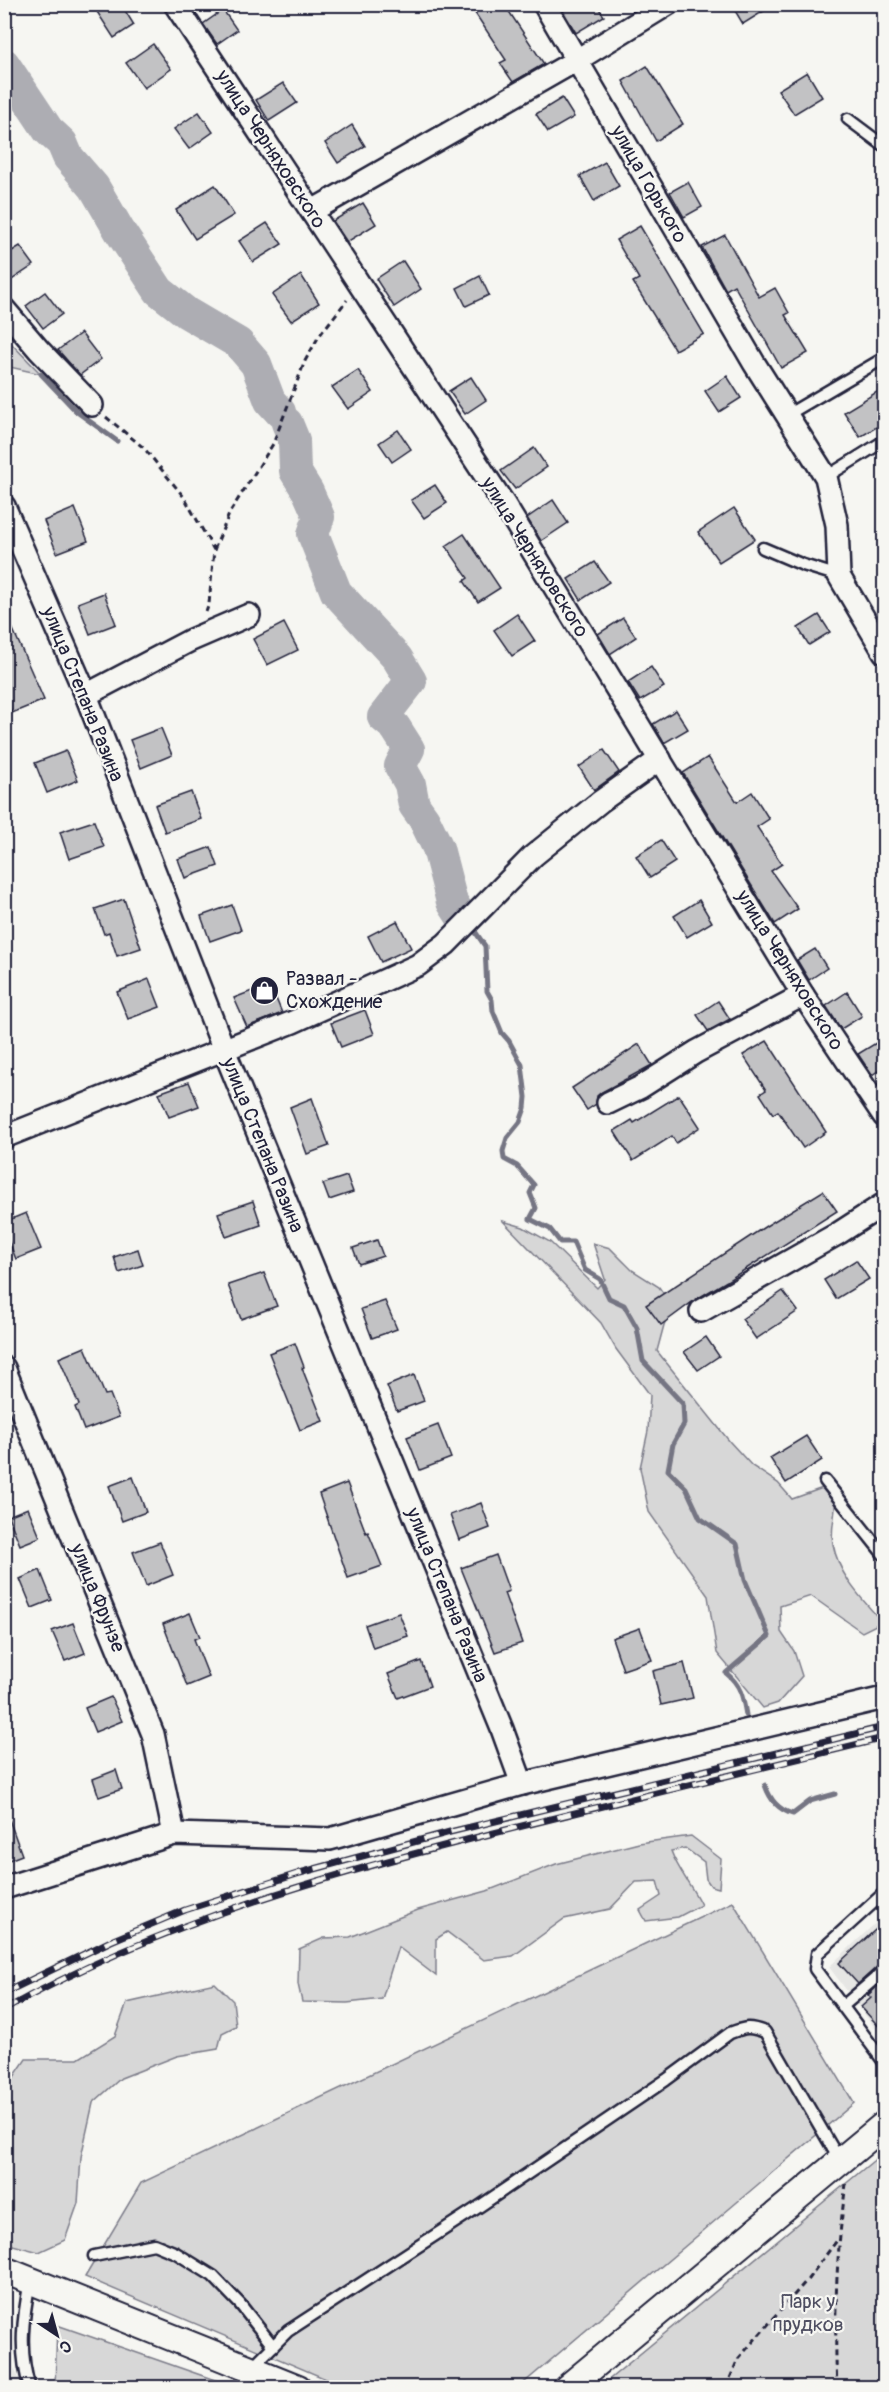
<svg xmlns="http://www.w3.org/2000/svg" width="889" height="2392" viewBox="0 0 889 2392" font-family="Pangolin,sans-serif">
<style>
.built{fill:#e6e6e4}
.green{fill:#d7d7d7;stroke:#7c7c89;stroke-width:1.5}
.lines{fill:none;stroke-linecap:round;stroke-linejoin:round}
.stream{stroke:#757583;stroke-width:5}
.river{stroke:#adadb3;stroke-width:32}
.building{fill:#c2c2c4;stroke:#22223b;stroke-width:1.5}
.service-casing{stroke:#22223b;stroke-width:15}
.minor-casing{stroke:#22223b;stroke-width:26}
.tertiary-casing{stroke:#22223b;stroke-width:30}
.path{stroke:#22223b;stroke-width:3;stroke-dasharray:6 4.5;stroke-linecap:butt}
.service{stroke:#f6f6f2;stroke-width:10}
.minor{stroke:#f6f6f2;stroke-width:21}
.tertiary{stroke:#f6f6f2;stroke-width:26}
.rail-casing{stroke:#22223b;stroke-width:7}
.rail{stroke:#f6f6f2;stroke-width:4.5;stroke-dasharray:14;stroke-linecap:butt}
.labels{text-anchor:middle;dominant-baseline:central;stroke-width:4.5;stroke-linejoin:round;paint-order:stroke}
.street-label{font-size:20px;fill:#22223b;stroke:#f6f6f2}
.poi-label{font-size:20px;fill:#22223b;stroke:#f6f6f2;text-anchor:start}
.park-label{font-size:20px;fill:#4f4f62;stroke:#f6f6f2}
</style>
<rect width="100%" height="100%" fill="#f6f6f2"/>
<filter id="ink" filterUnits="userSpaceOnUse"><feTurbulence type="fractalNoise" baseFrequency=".0167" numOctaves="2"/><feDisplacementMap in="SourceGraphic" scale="12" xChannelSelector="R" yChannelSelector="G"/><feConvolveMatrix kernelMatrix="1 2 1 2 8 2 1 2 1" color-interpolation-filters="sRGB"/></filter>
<g filter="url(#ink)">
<g class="built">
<path d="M 884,1915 L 884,2040 L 829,1967 Z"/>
<path d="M 4,2350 L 5,2350 L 23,2387 L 5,2387 Z"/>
</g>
<g class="green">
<path d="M 5,337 L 41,374 L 5,366 Z"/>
<path d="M 503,1221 L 523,1227 L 550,1242 L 597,1288 L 605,1279 L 593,1243 L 610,1248 L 632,1270 L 659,1287 L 672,1306 L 664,1325 L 657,1351 L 730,1442 L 752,1466 L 778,1483 L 792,1499 L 831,1485 C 841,1510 829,1522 833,1544 C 839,1576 861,1598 882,1622 L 862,1632 L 811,1596 L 780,1606 L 781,1632 L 794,1651 L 802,1676 L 778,1703 L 763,1708 L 717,1653 L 708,1596 L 649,1512 L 640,1468 L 648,1431 L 650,1395 L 616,1349 L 601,1323 Z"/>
<path d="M 691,1836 L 721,1859 L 719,1888 L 711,1886 L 706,1879 L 704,1862 L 685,1848 L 671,1851 C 678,1870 692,1886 701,1905 L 678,1917 L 646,1921 L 640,1910 L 661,1896 L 657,1881 L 636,1882 L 610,1909 L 564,1919 L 513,1956 L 484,1960 L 447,1932 L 436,1939 L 436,1976 L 398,1947 L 382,1999 L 347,2003 L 302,2002 L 298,1984 L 299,1949 L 324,1938 L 350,1937 L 418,1910 L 487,1891 L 556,1864 L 639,1843 Z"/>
<path d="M 733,1902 L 854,2103 L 519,2387 L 345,2387 L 85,2277 L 141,2183 Z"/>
<path d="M 215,1983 L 233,2001 L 236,2026 L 222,2033 L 218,2049 L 177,2056 L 121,2078 L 93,2103 L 81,2157 L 78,2203 L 65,2240 L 39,2252 L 5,2243 L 5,2090 L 26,2059 L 78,2059 L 115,2036 L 127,2003 Z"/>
<path d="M 884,2152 L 884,2387 L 600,2387 Z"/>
<path d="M 57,2325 L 235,2387 L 55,2387 Z"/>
</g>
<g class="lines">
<g class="stream">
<path d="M 41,374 L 77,412 L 117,441"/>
<path d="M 472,927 L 485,946 L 487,991 L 492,1000 L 493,1011 L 502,1033 L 509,1041 L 522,1065 L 526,1097 L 525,1108 L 520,1122 L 507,1138 L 503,1151 L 504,1159 L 517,1166 L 534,1185 L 530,1193 L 536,1208 L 530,1219 L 550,1229 L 560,1242 L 573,1242 L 585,1270 L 600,1279 L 609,1298 L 624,1305 L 637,1328 L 643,1361 L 683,1404 L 684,1424 L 673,1444 L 668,1470 L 686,1488 L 700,1518 L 737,1544 L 745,1580 L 769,1636 L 726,1673 C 741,1685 743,1697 746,1715"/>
<path d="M 765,1785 C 770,1800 778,1810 793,1814 L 810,1801 L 835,1794"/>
</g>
<g class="river">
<path d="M 4,64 L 48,130 L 62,143 L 68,157 L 94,187 L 119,230 L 159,291 L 187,313 L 238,343 L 256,364 L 270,401 L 280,412"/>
<path d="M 287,423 L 294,440 L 295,471 L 308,492 L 319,517 L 313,534 L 336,592 L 397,658 L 411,681 L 383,717 L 395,727 L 409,749 L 400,766 L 410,784 L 414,805 L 424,819 L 438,848 L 452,902 L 461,916"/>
</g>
</g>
<g class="building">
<path d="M 92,4 L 121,4 L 134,25 L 114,38 Z"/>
<path d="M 469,4 L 504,4 L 544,64 L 513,82 L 500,63 L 506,60 Z"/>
<path d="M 575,4 L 596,4 L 604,16 L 576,33 L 563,11 Z"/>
<path d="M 731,4 L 775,4 L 743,24 Z"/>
<path d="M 223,10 L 237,30 L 217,44 L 203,24 Z"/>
<path d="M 153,44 L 171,69 L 144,88 L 126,63 Z"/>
<path d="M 647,66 L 683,124 L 656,141 L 623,81 Z"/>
<path d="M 807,72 L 822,97 L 794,114 L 778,90 Z"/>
<path d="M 283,83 L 297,103 L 269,121 L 256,100 Z"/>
<path d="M 562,98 L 574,117 L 548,132 L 536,114 Z"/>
<path d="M 199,112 L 213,132 L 189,149 L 174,129 Z"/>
<path d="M 352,125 L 365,146 L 338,163 L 325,143 Z"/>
<path d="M 605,162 L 619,186 L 594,201 L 580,176 Z"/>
<path d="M 688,182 L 702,207 L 684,217 L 670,192 Z"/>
<path d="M 215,185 L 234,215 L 195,239 L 176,210 Z"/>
<path d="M 363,203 L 376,224 L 347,242 L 333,221 Z"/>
<path d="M 267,223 L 282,244 L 253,262 L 239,241 Z"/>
<path d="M 640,226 L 704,334 L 675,350 L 633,282 L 639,279 L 616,240 Z"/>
<path d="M 725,235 L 759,297 L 775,288 L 789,313 L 785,315 L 808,353 L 781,368 L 734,285 L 726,290 L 702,247 Z"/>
<path d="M 20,246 L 34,265 L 4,285 L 4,256 Z"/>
<path d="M 403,261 L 421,289 L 394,307 L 376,279 Z"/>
<path d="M 301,275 L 319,303 L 291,321 L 272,295 Z"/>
<path d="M 480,276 L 489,295 L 466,306 L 457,288 Z"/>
<path d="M 45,292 L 62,314 L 43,328 L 26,306 Z"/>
<path d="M 81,333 L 101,359 L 80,375 L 58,350 Z"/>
<path d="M 358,370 L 373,392 L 348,409 L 332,387 Z"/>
<path d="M 727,376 L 741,398 L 719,412 L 705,391 Z"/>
<path d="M 471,377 L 486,400 L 465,414 L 449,391 Z"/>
<path d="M 885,387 L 885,422 L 860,437 L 844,412 Z"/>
<path d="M 398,430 L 411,449 L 392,462 L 379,443 Z"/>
<path d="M 534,448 L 547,467 L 515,489 L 501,471 Z"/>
<path d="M 435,485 L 447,503 L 424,518 L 411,500 Z"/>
<path d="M 553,500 L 568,523 L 541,541 L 527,518 Z"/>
<path d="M 75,508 L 88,541 L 57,553 L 44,521 Z"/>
<path d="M 734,508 L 755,539 L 719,562 L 698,532 Z"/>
<path d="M 464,534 L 500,588 L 478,602 L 464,581 L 468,578 L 446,546 Z"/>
<path d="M 595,562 L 609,582 L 581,600 L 568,579 Z"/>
<path d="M 104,593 L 116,624 L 90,634 L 78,603 Z"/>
<path d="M 4,609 L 44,700 L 12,713 L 4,695 Z"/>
<path d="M 517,614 L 535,641 L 512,656 L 494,630 Z"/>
<path d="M 819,615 L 830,632 L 809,645 L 798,628 Z"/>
<path d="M 623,618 L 636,637 L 610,654 L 598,634 Z"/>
<path d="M 284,623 L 298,650 L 267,665 L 253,639 Z"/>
<path d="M 651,667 L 664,687 L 640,701 L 628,682 Z"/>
<path d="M 676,710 L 688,729 L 664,743 L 653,724 Z"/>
<path d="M 161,728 L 172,755 L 141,768 L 130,740 Z"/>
<path d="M 604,750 L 619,772 L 594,790 L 579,767 Z"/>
<path d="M 66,751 L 78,780 L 47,793 L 35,763 Z"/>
<path d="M 708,757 L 737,802 L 752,792 L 769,819 L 757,827 L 782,864 L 771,871 L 798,909 L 775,924 L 683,773 Z"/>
<path d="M 191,792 L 201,819 L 165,832 L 155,805 Z"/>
<path d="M 94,821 L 104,847 L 69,859 L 60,832 Z"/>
<path d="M 661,840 L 675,862 L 650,878 L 636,856 Z"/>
<path d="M 211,847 L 218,866 L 185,878 L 178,859 Z"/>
<path d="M 124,899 L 141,948 L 117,956 L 109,932 L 104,934 L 95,909 Z"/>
<path d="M 699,900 L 712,922 L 687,937 L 674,916 Z"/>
<path d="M 232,905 L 241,930 L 210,941 L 201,916 Z"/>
<path d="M 397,921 L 411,948 L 381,962 L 368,936 Z"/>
<path d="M 815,949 L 827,968 L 809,980 L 797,960 Z"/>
<path d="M 149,979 L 160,1007 L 128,1019 L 117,992 Z"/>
<path d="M 270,984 L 282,1013 L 247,1027 L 234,998 Z"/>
<path d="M 847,992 L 862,1016 L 841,1029 L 826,1006 Z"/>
<path d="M 718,1001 L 730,1019 L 708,1031 L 697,1015 Z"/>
<path d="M 365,1010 L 374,1034 L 341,1047 L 331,1023 Z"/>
<path d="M 767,1041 L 826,1132 L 803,1148 L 778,1111 L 773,1114 L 760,1094 L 766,1090 L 743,1055 Z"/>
<path d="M 876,1043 L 885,1056 L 885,1066 L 872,1075 L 858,1054 Z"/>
<path d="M 639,1044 L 652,1065 L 602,1092 L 597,1096 L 596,1104 L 587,1110 L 572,1088 Z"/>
<path d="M 189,1082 L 199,1106 L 169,1117 L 159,1093 Z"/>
<path d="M 679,1095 L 700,1127 L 676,1143 L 672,1136 L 633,1161 L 614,1131 L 632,1120 L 634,1123 Z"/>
<path d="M 312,1098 L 329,1146 L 307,1154 L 290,1107 Z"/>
<path d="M 347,1176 L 353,1192 L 329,1200 L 323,1184 Z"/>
<path d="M 823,1191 L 837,1211 L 727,1281 L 695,1300 L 661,1325 L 646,1305 L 766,1226 Z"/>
<path d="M 253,1201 L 261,1225 L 226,1237 L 218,1213 Z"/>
<path d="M 26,1213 L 41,1249 L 16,1259 L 4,1230 L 4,1222 Z"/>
<path d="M 377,1240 L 383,1256 L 359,1264 L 353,1248 Z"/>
<path d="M 138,1249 L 143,1265 L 119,1273 L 114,1257 Z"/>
<path d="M 856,1260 L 869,1279 L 836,1299 L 824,1280 Z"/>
<path d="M 264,1273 L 277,1306 L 241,1319 L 228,1285 Z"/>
<path d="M 783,1291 L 798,1311 L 756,1339 L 742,1319 Z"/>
<path d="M 385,1301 L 397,1329 L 372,1338 L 361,1309 Z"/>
<path d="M 706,1337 L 719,1356 L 698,1370 L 684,1352 Z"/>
<path d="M 295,1343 L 304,1367 L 302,1368 L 323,1421 L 300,1430 L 269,1353 Z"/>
<path d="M 85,1347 L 105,1395 L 110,1394 L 119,1417 L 84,1430 L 75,1407 L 79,1405 L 59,1358 Z"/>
<path d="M 414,1375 L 424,1401 L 397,1411 L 387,1386 Z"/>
<path d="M 438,1425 L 451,1458 L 420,1470 L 407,1437 Z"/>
<path d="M 806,1436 L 822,1460 L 786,1483 L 770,1458 Z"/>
<path d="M 133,1477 L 146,1512 L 122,1521 L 109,1486 Z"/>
<path d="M 347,1483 L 366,1533 L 368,1532 L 382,1566 L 348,1578 L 319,1494 Z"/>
<path d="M 481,1503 L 490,1528 L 459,1540 L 450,1515 Z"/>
<path d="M 28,1508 L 40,1537 L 20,1545 L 8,1516 Z"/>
<path d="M 160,1542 L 173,1575 L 146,1586 L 133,1552 Z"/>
<path d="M 496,1555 L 509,1591 L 504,1593 L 522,1643 L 495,1652 L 461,1568 Z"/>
<path d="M 40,1570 L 52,1600 L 32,1608 L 20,1579 Z"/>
<path d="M 190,1613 L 200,1637 L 194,1639 L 209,1677 L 187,1686 L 163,1624 Z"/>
<path d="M 399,1613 L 408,1636 L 373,1648 L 365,1625 Z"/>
<path d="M 73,1623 L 85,1653 L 65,1661 L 52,1631 Z"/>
<path d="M 640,1628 L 652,1660 L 623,1670 L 612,1638 Z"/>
<path d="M 421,1661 L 430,1686 L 398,1698 L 388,1674 Z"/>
<path d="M 684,1663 L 693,1698 L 661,1705 L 653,1671 Z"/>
<path d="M 111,1697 L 122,1721 L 95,1732 L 85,1708 Z"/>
<path d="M 116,1770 L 122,1789 L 99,1797 L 93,1779 Z"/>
<path d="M 6,1811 L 22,1855 L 4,1862 L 4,1812 Z"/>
<path d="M 885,1921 L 885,1964 L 879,1965 L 858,1984 L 839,1963 Z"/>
<path d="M 885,1980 L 885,2033 L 861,2007 L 871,1998 L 868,1995 Z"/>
</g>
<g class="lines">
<defs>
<g id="service">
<path d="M 848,119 L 884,146"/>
<path d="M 787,415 L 884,358"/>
<path d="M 826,477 L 884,441"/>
<path d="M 763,548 L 803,565 L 839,576"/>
<path d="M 825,1481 L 884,1555"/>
<path d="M 884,1893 L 817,1954 L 815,1969 L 884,2062"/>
<path d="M 843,2006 L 884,1971"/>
<path d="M 94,2256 L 154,2244 L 176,2253 L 213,2276 L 240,2304 L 273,2346"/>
<path d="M 251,2368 L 288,2331 L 480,2206 L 666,2080 L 730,2033 C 746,2027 749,2026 765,2032 L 840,2161"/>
<path d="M 30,2388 C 18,2352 23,2317 30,2281"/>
</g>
<g id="minor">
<path d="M 175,4 L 504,504 L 803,995 L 884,1116"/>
<path d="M 544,4 L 754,363 L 826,477 L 837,525 L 839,576 L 884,652"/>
<path d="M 312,211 L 577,60 L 668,4"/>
<path d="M 4,309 L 39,350 L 92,405"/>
<path d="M 4,506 L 86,695 L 224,1050 L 502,1729 L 522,1784"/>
<path d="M 86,695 L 191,640 L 249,615"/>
<path d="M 608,1103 L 641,1087 L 696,1052 L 803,995"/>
<path d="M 4,1137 L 293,1022 L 418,965 L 446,944 L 533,856 L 601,801 L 660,759"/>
<path d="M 701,1311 L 839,1233 L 884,1204"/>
<path d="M 4,1368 L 153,1734 L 174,1834"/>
<path d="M 4,1888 L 174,1834 L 330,1839 L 522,1784 L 884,1698"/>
</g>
<g id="tertiary">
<path d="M 4,2270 L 298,2388"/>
<path d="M 567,2388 L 884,2125"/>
</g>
</defs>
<use href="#service" class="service-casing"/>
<use href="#minor" class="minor-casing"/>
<use href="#tertiary" class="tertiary-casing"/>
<g class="path">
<path d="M 106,417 L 144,448 L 184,497 L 214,550 L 209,604 L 206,612"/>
<path d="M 214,550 L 230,512 L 273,444 L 305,361 L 319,336 L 347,300"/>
<path d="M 726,2388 L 738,2359 L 808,2279 L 838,2239"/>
<path d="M 837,2388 C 834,2318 836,2253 846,2184"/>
</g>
<use href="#service" class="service"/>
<use href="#minor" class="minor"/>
<use href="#tertiary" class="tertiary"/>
<defs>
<g id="rail">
<path d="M 4,1993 L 111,1941 L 185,1910 L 300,1873 L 450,1832 L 884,1727"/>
<path d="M 4,2010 C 164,1920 338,1872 514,1828 C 637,1797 761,1768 884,1738"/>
</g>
</defs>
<use href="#rail" class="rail-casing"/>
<use href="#rail" class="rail"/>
</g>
</g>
<defs>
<symbol id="shop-disc" viewBox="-11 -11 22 22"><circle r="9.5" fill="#22223b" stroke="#f6f6f2"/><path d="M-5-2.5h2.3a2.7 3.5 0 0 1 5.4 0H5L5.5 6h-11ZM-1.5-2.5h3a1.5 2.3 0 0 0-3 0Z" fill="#fff"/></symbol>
</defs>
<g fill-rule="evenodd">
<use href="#shop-disc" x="248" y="974" width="33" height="33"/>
</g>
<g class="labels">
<g class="street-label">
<text transform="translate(271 149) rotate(57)">улица Черняховского</text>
<text transform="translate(649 184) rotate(60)">улица Горького</text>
<text transform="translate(535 557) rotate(58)">улица Черняховского</text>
<text transform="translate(83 694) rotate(68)">улица Степана Разина</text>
<text transform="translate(790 970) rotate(58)">улица Черняховского</text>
<text transform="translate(263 1145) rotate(68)">улица Степана Разина</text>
<text transform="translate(447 1595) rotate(68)">улица Степана Разина</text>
<text transform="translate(98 1598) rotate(68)">улица Фрунзе</text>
</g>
<g class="poi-label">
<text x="286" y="978">Развал -<tspan x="286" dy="23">Схождение</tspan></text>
</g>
<g class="park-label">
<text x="808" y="2301">Парк у<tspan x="808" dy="23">прудков</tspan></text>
</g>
</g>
<rect width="889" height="2392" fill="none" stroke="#f6f6f2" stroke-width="24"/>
<rect x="12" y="12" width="865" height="2368" fill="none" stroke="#22223b" stroke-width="2" filter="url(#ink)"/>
<g transform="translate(57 2335) rotate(144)" stroke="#f6f6f2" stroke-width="4.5" paint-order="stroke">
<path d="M0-4.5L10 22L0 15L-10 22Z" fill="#22223b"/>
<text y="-9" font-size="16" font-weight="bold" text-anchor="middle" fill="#22223b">С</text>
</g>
</svg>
